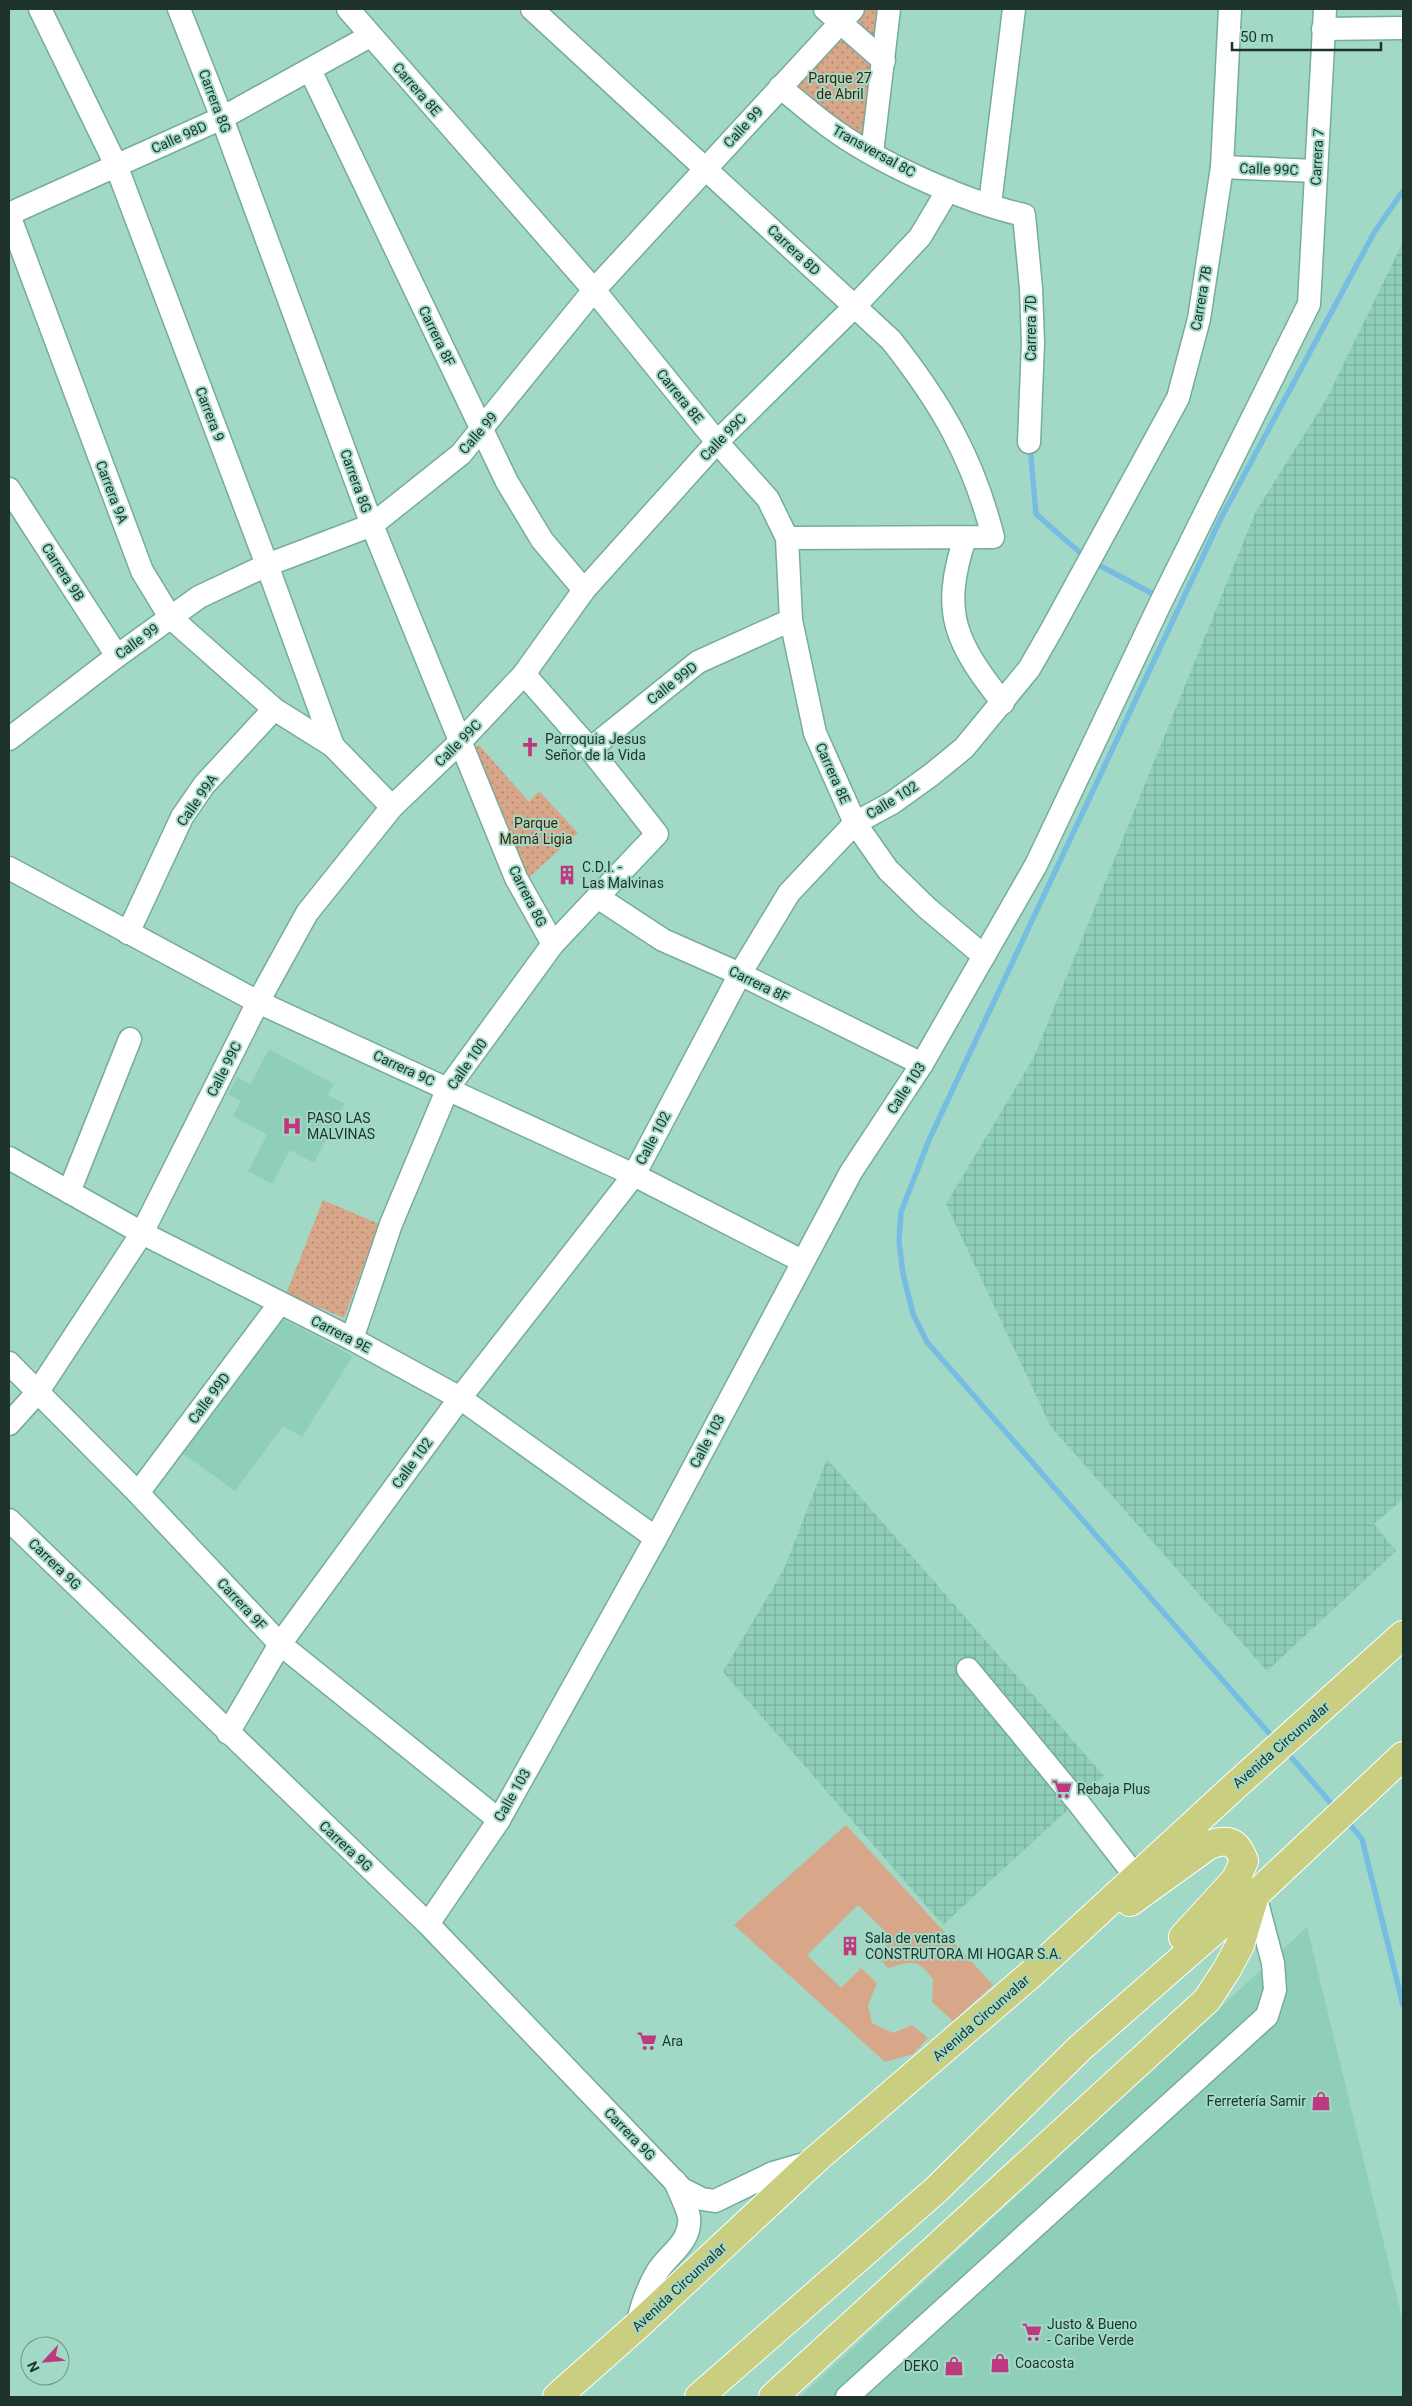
<svg xmlns="http://www.w3.org/2000/svg" width="1412" height="2406" viewBox="0 0 1412 2406" font-family="Roboto,sans-serif">
<style>
.built{fill:#8fcfb9}
.industrial{fill:url(#industrial-grid)}
.grass{fill:#d8a689}
.park{fill:url(#park-dots)}
.lines{fill:none;stroke-linecap:round;stroke-linejoin:round}
.stream{stroke:#77bde1;stroke-width:5.5}
.minor-casing{stroke:#76ac9a;stroke-width:25}
.highway-casing{stroke:#fff;stroke-width:30}
.minor{stroke:#fff;stroke-width:22}
.highway{stroke:#c9ce81;stroke-width:28}
.labels{text-anchor:middle;dominant-baseline:central;stroke-width:4;stroke-linejoin:round;paint-order:stroke}
.park-label{font-size:14px;fill:#451f03;stroke:#a1d9c6}
.street-label{font-size:14px;fill:#1d332c;stroke:#a1d9c6}
.poi-label{font-size:14px;fill:#1d332c;stroke:#a1d9c6;text-anchor:start}
</style>
<defs>
<pattern id="industrial-grid" width="8" height="8" patternUnits="userSpaceOnUse" patternTransform="scale(1.25)"><rect width="8" height="8" fill="#8fcfb9"/><path d="M0 4h8M4 0v8" fill="none" stroke="#7bb29f"/></pattern>
<pattern id="park-dots" width="8" height="8" patternUnits="userSpaceOnUse" patternTransform="scale(1.25)"><rect width="8" height="8" fill="#d8a689"/><path d="M2 2h.1M6 6h.1" fill="none" stroke="#af8870" stroke-width="1.8" stroke-linecap="round"/></pattern>
</defs>
<rect width="100%" height="100%" fill="#a1d9c6"/>
<g class="built">
<path d="M 269,1049 L 334,1084 L 328,1095 L 345,1104 L 314,1163 L 290,1150 L 272,1184 L 248,1171 L 267,1135 L 233,1116 L 241,1101 L 228,1094 L 237,1077 L 250,1084 Z"/>
<path d="M 279,1317 L 353,1356 L 302,1437 L 283,1426 L 235,1491 L 178,1450 Z"/>
<path d="M 1307,1927 L 1403,2322 L 1403,2397 L 800,2397 Z"/>
</g>
<g class="industrial">
<path d="M 1403,242 L 1403,1499 L 1374,1524 L 1396,1551 L 1267,1671 L 1051,1427 L 946,1204 L 1034,1057 L 1256,511 L 1326,400 Z"/>
<path d="M 827,1459 L 1104,1776 L 943,1925 L 723,1672 L 784,1569 Z"/>
</g>
<path class="grass" d="M 846,1825 L 993,1985 L 953,2021 L 932,2002 L 933,1979 C 918,1959 912,1961 888,1968 L 876,1954 L 892,1938 L 858,1905 L 807,1955 L 841,1988 L 861,1968 L 877,1983 L 868,2005 L 872,2023 L 893,2033 L 912,2025 L 928,2038 L 913,2054 L 885,2062 L 734,1925 Z"/>
<g class="park">
<path d="M 867,9 L 881,9 L 879,45 L 855,23 Z"/>
<path d="M 843,35 L 878,64 L 862,138 L 795,89 Z"/>
<path d="M 479,745 L 529,802 L 539,791 L 578,833 L 526,880 L 472,752 Z"/>
<path d="M 323,1200 L 379,1224 L 344,1318 L 286,1294 Z"/>
</g>
<g class="lines">
<g class="stream">
<path d="M 1030,446 L 1036,514 L 1085,557"/>
<path d="M 1093,562 L 1157,596"/>
<path d="M 1275,1740 L 927,1342 L 913,1314 L 903,1274 L 899,1241 L 901,1212 L 929,1140 L 1221,518 L 1375,231 L 1403,191"/>
<path d="M 1285,1750 L 1336,1809"/>
<path d="M 1346,1820 L 1362,1839 L 1403,2005"/>
</g>
<defs>
<g id="minor">
<path d="M 40,9 L 116,165 L 267,565 L 333,746 L 392,807"/>
<path d="M 179,9 L 222,118 L 372,525 L 516,878 L 553,944"/>
<path d="M 348,9 L 594,290 L 717,442 L 768,499 L 787,538 L 791,620 L 815,733 L 855,823 L 888,870 L 927,908 L 984,956"/>
<path d="M 532,9 L 891,340 C 941,403 973,458 993,537 L 787,538"/>
<path d="M 825,9 L 884,61"/>
<path d="M 1323,29 L 1403,28"/>
<path d="M 310,70 L 507,482 L 542,540 L 584,590"/>
<path d="M 780,87 C 796,100 811,113 827,125 C 876,162 965,202 1024,215 L 1031,288 L 1033,343 L 1029,442"/>
<path d="M 872,153 L 889,9"/>
<path d="M 1222,167 L 1316,171"/>
<path d="M 990,204 L 1014,9"/>
<path d="M 9,214 L 222,118 L 370,36"/>
<path d="M 9,215 L 142,571 L 170,617 L 274,709 L 333,746"/>
<path d="M 9,489 L 117,656"/>
<path d="M 965,538 C 940,614 956,643 1003,703"/>
<path d="M 9,739 L 117,656 L 199,597 L 267,565 L 372,525 L 461,454 L 594,290 L 853,9"/>
<path d="M 590,749 L 698,662 L 791,620"/>
<path d="M 9,868 L 258,1002 L 634,1175 L 802,1261"/>
<path d="M 599,898 L 663,940 L 740,974 L 922,1064"/>
<path d="M 128,933 L 182,817 L 204,785 L 274,709"/>
<path d="M 9,1158 L 142,1233 L 352,1339 L 460,1398 L 656,1538"/>
<path d="M 69,1192 L 130,1039"/>
<path d="M 352,1339 L 391,1224 L 448,1088 L 553,944 L 657,834 L 590,749 L 524,674"/>
<path d="M 9,1363 L 138,1493 L 280,1644 L 499,1820"/>
<path d="M 9,1424 L 37,1393 L 142,1233 L 258,1002 L 307,913 L 392,807 L 461,741 L 524,674 L 584,590 L 717,442 L 855,306 L 920,237 L 948,190"/>
<path d="M 138,1493 L 280,1303"/>
<path d="M 9,1520 L 428,1924 L 682,2189 L 702,2199 L 715,2201 L 773,2173 L 814,2161"/>
<path d="M 968,1669 L 1077,1801 L 1136,1877"/>
<path d="M 228,1733 L 280,1644 L 460,1398 L 634,1175 L 740,974 L 789,893 L 855,823 L 892,803 L 931,775 L 964,748 L 1029,669 L 1052,629 L 1178,398 L 1199,319 L 1222,167 L 1230,9"/>
<path d="M 428,1924 L 499,1820 L 656,1538 L 851,1172 L 922,1064 L 1036,865 L 1160,604 L 1309,304 L 1325,9"/>
<path d="M 637,2326 C 641,2307 647,2289 657,2272 C 668,2254 692,2242 689,2217 C 687,2206 679,2192 675,2181"/>
<path d="M 847,2397 L 1267,2016 L 1275,1990 L 1273,1963 L 1255,1895"/>
</g>
<g id="highway">
<path d="M 1130,1902 L 1209,1845 C 1228,1838 1237,1841 1244,1861 L 1236,1879 L 1183,1937"/>
<path d="M 557,2397 L 637,2326 L 815,2160 L 1030,1975 L 1235,1786 L 1403,1635"/>
<path d="M 699,2397 L 937,2189 L 1080,2048 L 1255,1895 L 1403,1756"/>
<path d="M 773,2397 L 1207,2000 L 1226,1971 L 1240,1945 L 1255,1895"/>
</g>
</defs>
<use href="#minor" class="minor-casing"/>
<use href="#highway" class="highway-casing"/>
<use href="#minor" class="minor"/>
<use href="#highway" class="highway"/>
</g>
<defs>
<symbol id="church-bare" viewBox="-9 -9 18 18"><path d="M-1.2-6h2.4v3.5h3.3v2.4h-3.3V6h-2.4V-.1h-3.3v-2.4h3.3Z" fill="#bd3a80" stroke="#a1d9c6" stroke-width="2.5" paint-order="stroke"/></symbol>
<symbol id="building-bare" viewBox="-9 -9 18 18"><path d="M-4-6H4V6H1V3H-1V6H-4ZM-2.5-4.3h1.7v1.8h-1.7ZM.8-4.3h1.7v1.8H.8ZM-2.5-1h1.7V.8h-1.7ZM.8-1h1.7V.8H.8Z" fill="#bd3a80" stroke="#a1d9c6" stroke-width="2.5" paint-order="stroke"/></symbol>
<symbol id="hospital-bare" viewBox="-9 -9 18 18"><path d="M-5-5h3v3.5h4V-5h3V5h-3V1.5h-4V5h-3Z" fill="#bd3a80" stroke="#a1d9c6" stroke-width="2.5" paint-order="stroke"/></symbol>
<symbol id="supermarket-bare" viewBox="-9 -9 18 18"><path d="M-6-5.5h2.5l.6 2H6L4.5 2H-2.5L-4.4-4H-6ZM-1.5 3.2a1.3 1.3 0 1 0 .1 0ZM3 3.2a1.3 1.3 0 1 0 .1 0Z" fill="#bd3a80" stroke="#a1d9c6" stroke-width="2.5" paint-order="stroke"/></symbol>
<symbol id="shop-bare" viewBox="-9 -9 18 18"><path d="M-5-2.5h2.3a2.7 3.5 0 0 1 5.4 0H5L5.5 6h-11ZM-1.5-2.5h3a1.5 2.3 0 0 0-3 0Z" fill="#bd3a80" stroke="#a1d9c6" stroke-width="2.5" paint-order="stroke"/></symbol>
</defs>
<g fill-rule="evenodd">
<use href="#church-bare" x="516" y="733" width="28" height="28"/>
<use href="#building-bare" x="553" y="861" width="28" height="28"/>
<use href="#hospital-bare" x="278" y="1112" width="28" height="28"/>
<use href="#supermarket-bare" x="1048" y="1775" width="28" height="28"/>
<use href="#building-bare" x="836" y="1932" width="28" height="28"/>
<use href="#supermarket-bare" x="633" y="2027" width="28" height="28"/>
<use href="#shop-bare" x="1307" y="2087" width="28" height="28"/>
<use href="#supermarket-bare" x="1018" y="2318" width="28" height="28"/>
<use href="#shop-bare" x="986" y="2349" width="28" height="28"/>
<use href="#shop-bare" x="940" y="2352" width="28" height="28"/>
</g>
<g class="labels">
<g class="park-label">
<text x="840" y="78">Parque 27<tspan x="840" dy="16">de Abril</tspan></text>
<text x="536" y="823">Parque<tspan x="536" dy="16">Mamá Ligia</tspan></text>
</g>
<g class="street-label">
<text transform="translate(417 89) rotate(49)">Carrera 8E</text>
<text transform="translate(215 101) rotate(69)">Carrera 8G</text>
<text transform="translate(743 127) rotate(-47)">Calle 99</text>
<text transform="translate(179 137) rotate(-24)">Calle 98D</text>
<text transform="translate(874 151) rotate(29)">Transversal 8C</text>
<text transform="translate(1317 157) rotate(-87)">Carrera 7</text>
<text transform="translate(1269 169) rotate(2)">Calle 99C</text>
<text transform="translate(794 250) rotate(43)">Carrera 8D</text>
<text transform="translate(1201 298) rotate(-80)">Carrera 7B</text>
<text transform="translate(1031 328) rotate(-90)">Carrera 7D</text>
<text transform="translate(437 336) rotate(64)">Carrera 8F</text>
<text transform="translate(680 396) rotate(51)">Carrera 8E</text>
<text transform="translate(210 414) rotate(69)">Carrera 9</text>
<text transform="translate(478 433) rotate(-49)">Calle 99</text>
<text transform="translate(723 437) rotate(-46)">Calle 99C</text>
<text transform="translate(356 481) rotate(70)">Carrera 8G</text>
<text transform="translate(112 492) rotate(69)">Carrera 9A</text>
<text transform="translate(63 572) rotate(57)">Carrera 9B</text>
<text transform="translate(137 641) rotate(-36)">Calle 99</text>
<text transform="translate(672 683) rotate(-38)">Calle 99D</text>
<text transform="translate(458 743) rotate(-45)">Calle 99C</text>
<text transform="translate(833 773) rotate(66)">Carrera 8E</text>
<text transform="translate(197 800) rotate(-55)">Calle 99A</text>
<text transform="translate(892 800) rotate(-32)">Calle 102</text>
<text transform="translate(528 896) rotate(63)">Carrera 8G</text>
<text transform="translate(759 984) rotate(26)">Carrera 8F</text>
<text transform="translate(467 1064) rotate(-55)">Calle 100</text>
<text transform="translate(404 1068) rotate(25)">Carrera 9C</text>
<text transform="translate(224 1069) rotate(-63)">Calle 99C</text>
<text transform="translate(906 1088) rotate(-57)">Calle 103</text>
<text transform="translate(653 1138) rotate(-62)">Calle 102</text>
<text transform="translate(341 1334) rotate(27)">Carrera 9E</text>
<text transform="translate(209 1398) rotate(-53)">Calle 99D</text>
<text transform="translate(707 1441) rotate(-62)">Calle 103</text>
<text transform="translate(412 1463) rotate(-54)">Calle 102</text>
<text transform="translate(55 1564) rotate(44)">Carrera 9G</text>
<text transform="translate(242 1604) rotate(47)">Carrera 9F</text>
<text transform="translate(1281 1745) rotate(-41)">Avenida Circunvalar</text>
<text transform="translate(512 1795) rotate(-60)">Calle 103</text>
<text transform="translate(346 1846) rotate(43)">Carrera 9G</text>
<text transform="translate(981 2018) rotate(-41)">Avenida Circunvalar</text>
<text transform="translate(630 2134) rotate(46)">Carrera 9G</text>
<text transform="translate(679 2287) rotate(-43)">Avenida Circunvalar</text>
</g>
<g class="poi-label">
<text x="545" y="739">Parroquia Jesus<tspan x="545" dy="16">Señor de la Vida</tspan></text>
<text x="582" y="867">C.D.I. -<tspan x="582" dy="16">Las Malvinas</tspan></text>
<text x="307" y="1118">PASO LAS<tspan x="307" dy="16">MALVINAS</tspan></text>
<text x="1077" y="1789">Rebaja Plus</text>
<text x="865" y="1938">Sala de ventas<tspan x="865" dy="16">CONSTRUTORA MI HOGAR S.A.</tspan></text>
<text x="662" y="2041">Ara</text>
<text x="1306" y="2101" text-anchor="end">Ferretería Samir</text>
<text x="1047" y="2324">Justo &amp; Bueno<tspan x="1047" dy="16">- Caribe Verde</tspan></text>
<text x="1015" y="2363">Coacosta</text>
<text x="939" y="2366" text-anchor="end">DEKO</text>
</g>
</g>
<rect width="1412" height="2406" fill="none" stroke="#1d332c" stroke-width="20"/>
<g transform="translate(45 2361) rotate(244)"><circle r="24" fill="#a1d9c6" stroke="#6c9788"/>
<path d="M0-4L9 19L0 12L-9 19Z" fill="#bd3a80"/>
<text y="-8" font-size="14" font-weight="bold" text-anchor="middle" fill="#1d332c">N</text>
</g>
<path d="M1232 42v8h149v-8" fill="none" stroke="#1d332c" stroke-width="2.5"/>
<text x="1240" y="42" font-size="15" fill="#1d332c" stroke="#a1d9c6" stroke-width="4" paint-order="stroke">50 m</text>
</svg>
